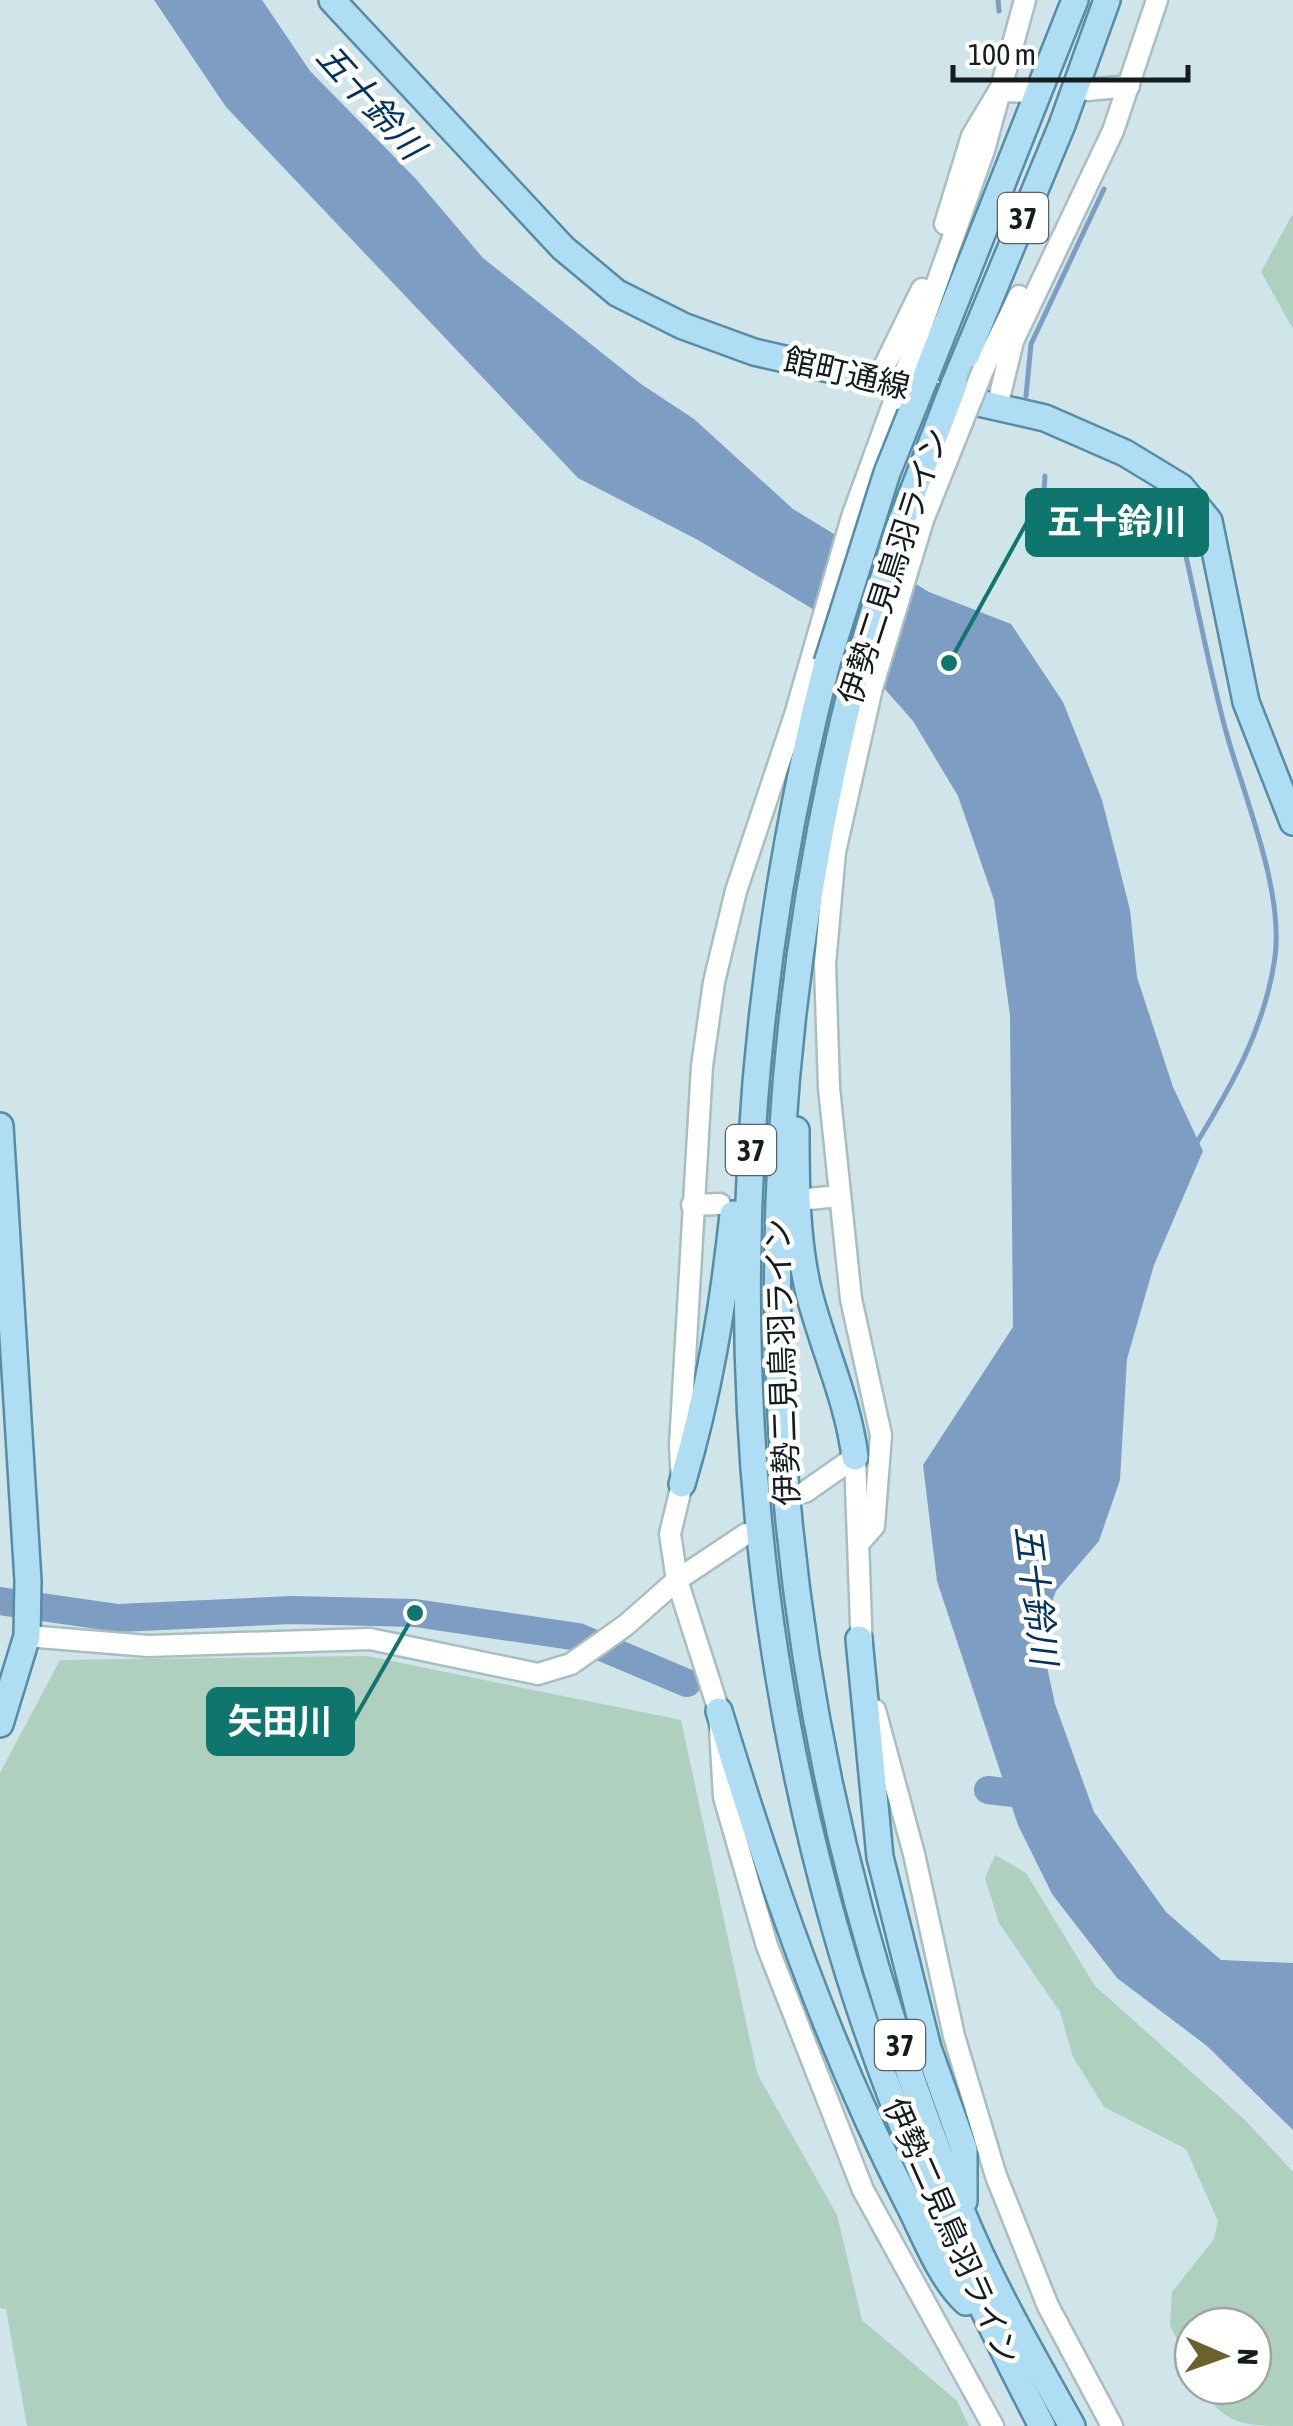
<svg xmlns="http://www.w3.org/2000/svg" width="1293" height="2426" viewBox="0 0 1293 2426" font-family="'Asap Condensed','Noto Sans JP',sans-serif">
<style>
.green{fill:#afcfbf}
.water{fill:#7d9dc2}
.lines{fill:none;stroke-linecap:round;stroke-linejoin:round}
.stream{stroke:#7d9dc2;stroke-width:5}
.river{stroke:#7d9dc2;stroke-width:28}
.minor-casing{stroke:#a8bec1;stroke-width:25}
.major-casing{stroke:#568ca4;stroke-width:30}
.minor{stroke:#fff;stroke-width:20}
.major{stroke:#afdef4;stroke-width:25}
.minor-bridge-casing{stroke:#a8bec1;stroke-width:25;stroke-linecap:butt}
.major-bridge-casing{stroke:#568ca4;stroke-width:30;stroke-linecap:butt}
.minor-bridge{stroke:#fff;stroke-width:20}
.major-bridge{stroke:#afdef4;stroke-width:25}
.labels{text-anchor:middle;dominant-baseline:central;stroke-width:9;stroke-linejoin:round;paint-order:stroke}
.shield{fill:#fff;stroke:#5a6061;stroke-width:2.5}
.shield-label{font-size:30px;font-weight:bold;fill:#141c1d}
.street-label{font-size:32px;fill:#141c1d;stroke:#fff}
.water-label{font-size:35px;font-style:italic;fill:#013361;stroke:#fff}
.leader{fill:none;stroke:#0f766e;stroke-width:4}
.callout-dot{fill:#0f766e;stroke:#fff;stroke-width:4}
.callout{fill:#0f766e;stroke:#0f766e;stroke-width:4}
.callout-label{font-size:35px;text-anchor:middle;font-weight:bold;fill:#fff}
</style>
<rect width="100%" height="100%" fill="#cfe5e9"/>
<g class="green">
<path d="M 1292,215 L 1293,215 L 1293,329 L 1261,272 Z"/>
<path d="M 367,1656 L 681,1720 L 757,2073 L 837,2215 L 862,2320 L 957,2401 L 969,2426 L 27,2426 L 6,2309 L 0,2308 L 0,1773 L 60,1660 Z"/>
<path d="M 995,1855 L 1026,1873 L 1095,1986 L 1245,2120 L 1293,2172 L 1293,2426 C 1244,2426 1225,2426 1200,2386 L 1253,2386 L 1253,2326 L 1193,2326 L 1193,2373 L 1170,2325 L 1172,2292 L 1214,2239 L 1218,2221 L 1186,2149 L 1104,2107 L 1073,2057 L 1060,2012 L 999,1923 L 985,1878 Z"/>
</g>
<path class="water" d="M 154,0 L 262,0 L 310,71 L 416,179 L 483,258 L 641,384 L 694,419 L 793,509 L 929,592 L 1011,624 L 1063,702 L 1102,800 L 1130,910 L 1137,977 L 1173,1087 L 1203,1151 L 1154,1265 L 1127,1359 L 1120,1480 L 1099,1541 L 1056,1591 L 1040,1634 L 1055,1704 L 1094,1812 L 1166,1912 L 1221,1960 L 1293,1963 L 1293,2130 L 1207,2046 L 1117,1978 L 1052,1894 L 1018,1825 L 937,1581 L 923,1465 L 1013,1327 L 1010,1015 L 994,900 L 958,796 L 913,721 L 816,611 L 698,540 L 578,478 L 226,107 Z"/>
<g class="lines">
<g class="stream">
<path d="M 998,0 L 999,11"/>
<path d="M 1026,396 L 1031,344 L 1104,189"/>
<path d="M 1045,476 L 1044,490 L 1127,505 L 1167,518 L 1183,543 C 1197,604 1209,667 1225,728 C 1243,794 1284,889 1275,957 C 1265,1028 1232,1085 1196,1144"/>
</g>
<g class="river">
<path d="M 0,1601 L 118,1618 L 292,1610 L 415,1613 L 578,1637 L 687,1683"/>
<path d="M 988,1790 L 1036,1796"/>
</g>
<defs>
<g id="minor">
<path d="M 1088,90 L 1129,86"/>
<path d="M 945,224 L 972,136 L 999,91 L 1030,92"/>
<path d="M 983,370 L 1019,296"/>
<path d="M 905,373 L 984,150 L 1025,0"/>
<path d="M 877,381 L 922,289"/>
<path d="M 895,399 L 852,517 L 795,715 L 736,891 L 714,982 L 702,1066 L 680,1445 L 682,1484 L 670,1534 L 677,1580 L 719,1711 L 724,1797 L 767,1946 L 863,2190 L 993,2426"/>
<path d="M 997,407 L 1013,341 L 1113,131 L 1157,0"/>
<path d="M 808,1199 L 840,1196"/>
<path d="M 692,1205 L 720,1204"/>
<path d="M 855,1457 L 862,1652"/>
<path d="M 805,1492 L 855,1457"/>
<path d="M 860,1542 L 874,1526 L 881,1435 L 851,1299 L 829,1088 L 825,964 L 835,852 L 872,688"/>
<path d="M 27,1636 L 148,1646 L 370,1639 L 538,1674 L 571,1664 L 626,1625 L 677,1580 L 746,1534"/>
<path d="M 875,1710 L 914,1854 L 954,2036 L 996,2176 L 1048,2306 L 1112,2426"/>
</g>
<g id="major">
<path d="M 332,0 L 563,248 L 617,293 L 683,326 L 754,352 L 1045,418 L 1125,453 L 1181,487 L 1209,521 L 1246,702 L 1293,822"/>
<path d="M 925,378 L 1075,0"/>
<path d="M 954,385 L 1062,125 L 1107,0"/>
<path d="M 827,663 C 721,1078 718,1515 835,1928 C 884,2101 959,2267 1042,2426"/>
<path d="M 853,682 C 724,1199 760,1723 964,2217 C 994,2289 1034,2358 1072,2426"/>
<path d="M 0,1126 L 28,1581 L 27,1636 L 0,1724"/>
<path d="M 796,1130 C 796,1184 796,1240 809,1293 C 823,1348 848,1400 855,1457"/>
<path d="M 682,1484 C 709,1394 723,1307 733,1214"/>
<path d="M 859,1639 L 880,1857 L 928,2048 L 964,2149 L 964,2201"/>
<path d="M 719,1711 C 770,1879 828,2047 908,2203 C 924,2234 940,2278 966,2302"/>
</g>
</defs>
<use href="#minor" class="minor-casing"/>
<use href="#major" class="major-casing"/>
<use href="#minor" class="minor"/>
<use href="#major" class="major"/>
<defs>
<g id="minor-bridge">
<path d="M 895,399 L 905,373"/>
<path d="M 872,688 L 923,520 L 983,370"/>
</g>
<g id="major-bridge">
<path d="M 827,663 L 887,473 L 925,378"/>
<path d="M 853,682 L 897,533 L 954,385"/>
</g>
</defs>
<use href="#minor-bridge" class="minor-bridge-casing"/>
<use href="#major-bridge" class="major-bridge-casing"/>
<use href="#minor-bridge" class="minor-bridge"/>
<use href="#major-bridge" class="major-bridge"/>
</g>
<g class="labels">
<g class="shield">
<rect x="998" y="193" width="50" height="50" rx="8"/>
<rect x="726" y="1125" width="50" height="50" rx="8"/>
<rect x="875" y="2020" width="50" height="50" rx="8"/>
</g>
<g class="shield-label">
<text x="1023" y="218">37</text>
<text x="751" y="1150">37</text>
<text x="900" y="2045">37</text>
</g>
<g class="street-label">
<text transform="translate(847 373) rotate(13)">館町通線</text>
<text transform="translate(893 566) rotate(-72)">伊勢二見鳥羽ライン</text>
<text transform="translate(782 1362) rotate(-92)">伊勢二見鳥羽ライン</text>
<text transform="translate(952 2231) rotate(66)">伊勢二見鳥羽ライン</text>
</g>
<g class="water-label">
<text transform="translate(371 101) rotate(48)">五十鈴川</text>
<text transform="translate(1037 1595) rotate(83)">五十鈴川</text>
</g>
</g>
<path class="leader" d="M949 663L1027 522M415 1613L353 1721"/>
<g class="callout-dot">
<circle cx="949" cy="663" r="10"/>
<circle cx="415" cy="1613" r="10"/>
</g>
<g class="callout">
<rect x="1027" y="490" width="180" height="65" rx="10"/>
<rect x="208" y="1689" width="145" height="65" rx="10"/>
</g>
<g class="callout-label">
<text x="1117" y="534">五十鈴川</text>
<text x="280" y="1734">矢田川</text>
</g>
<g transform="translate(1223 2356) rotate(92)"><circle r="48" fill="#ffffff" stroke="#a1a4a5" stroke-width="2.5"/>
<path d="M0-8L18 38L0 25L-18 38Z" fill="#6b612d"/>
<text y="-15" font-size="28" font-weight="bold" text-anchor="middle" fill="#141c1d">N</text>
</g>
<path d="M953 65v15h235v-15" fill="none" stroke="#141c1d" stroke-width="5"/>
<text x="968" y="65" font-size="30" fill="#141c1d" stroke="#ffffff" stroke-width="8" paint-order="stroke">100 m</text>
</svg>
